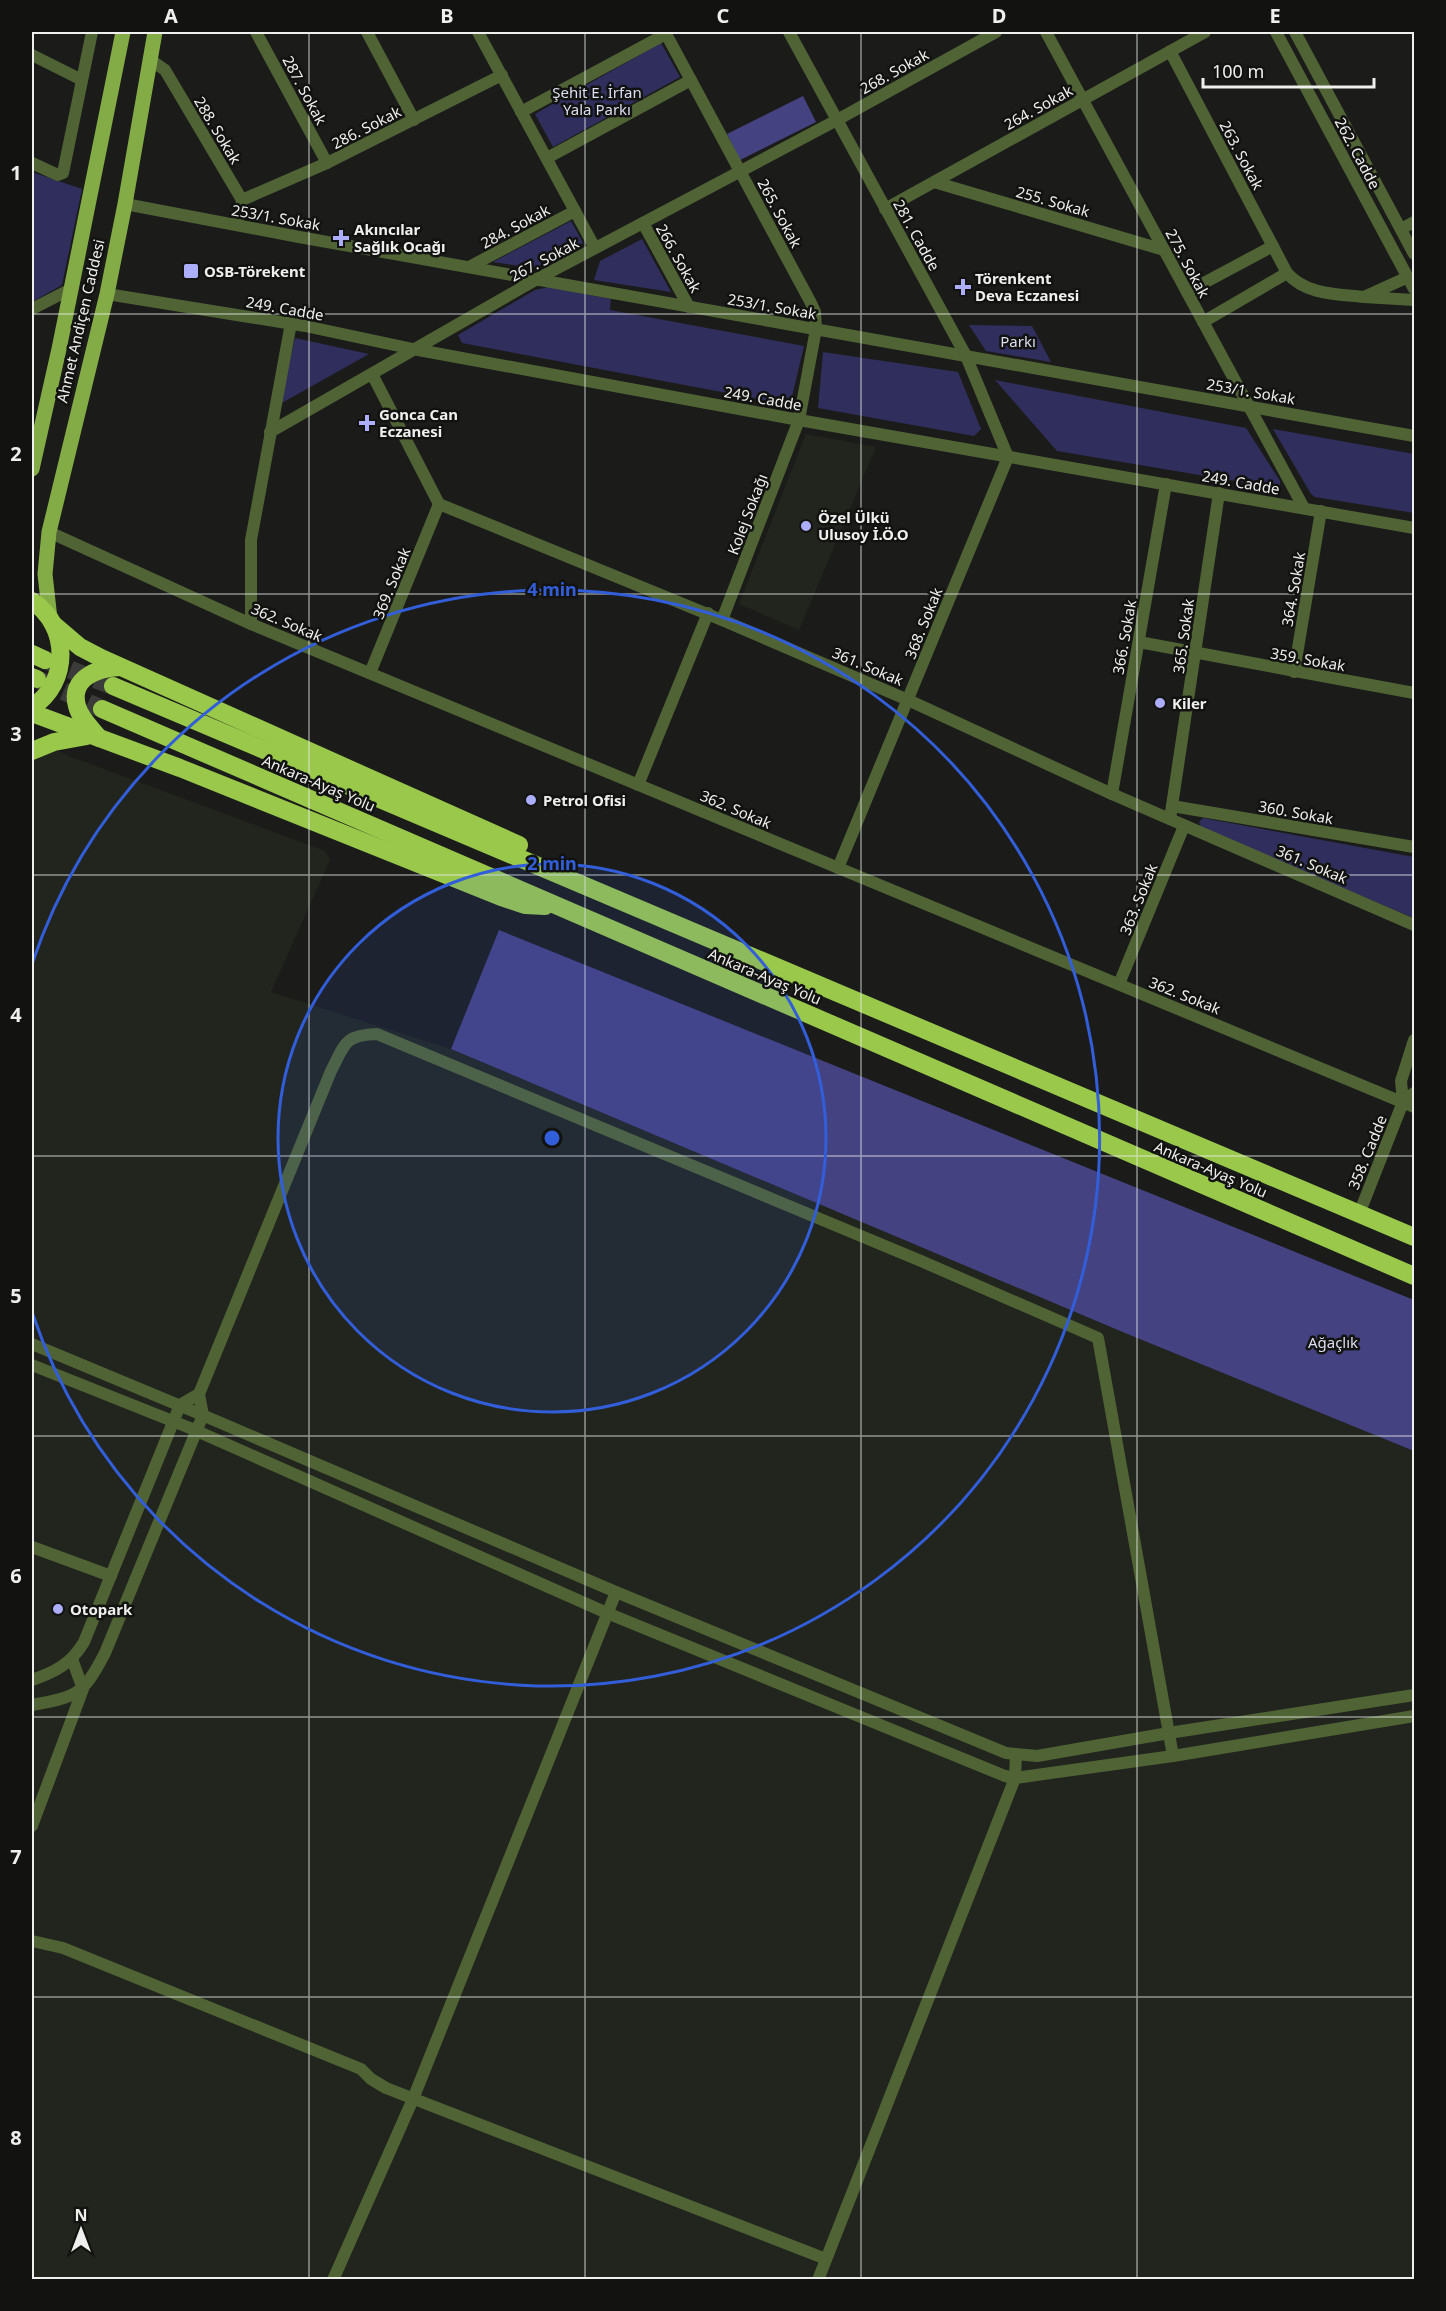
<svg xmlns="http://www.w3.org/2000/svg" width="1446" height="2311" viewBox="0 0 1446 2311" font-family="'Noto Sans',sans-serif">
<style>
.built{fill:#22251d}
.green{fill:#302e5c}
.forest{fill:#454281}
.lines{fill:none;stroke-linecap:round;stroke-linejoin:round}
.highway-tunnel{stroke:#3b3c3a;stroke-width:18;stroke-dasharray:18 9;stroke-linecap:butt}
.minor{stroke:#506335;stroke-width:12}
.major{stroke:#84ac46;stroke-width:15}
.highway{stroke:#99c84b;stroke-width:18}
.grid{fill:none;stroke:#eff0ee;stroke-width:1.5;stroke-opacity:0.55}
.ring{fill:none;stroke:#325eda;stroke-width:3}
.poi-dot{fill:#adaefb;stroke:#121311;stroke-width:2}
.labels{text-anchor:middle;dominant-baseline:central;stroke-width:5;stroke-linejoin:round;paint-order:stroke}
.street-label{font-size:15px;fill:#eff0ee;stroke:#121311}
.park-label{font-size:15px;fill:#dddef2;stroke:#121311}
.poi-label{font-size:15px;font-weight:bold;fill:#eff0ee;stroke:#121311;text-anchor:start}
.centre{fill:#325eda;stroke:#121311;stroke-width:3}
.ring-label{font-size:18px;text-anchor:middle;font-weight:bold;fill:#325eda;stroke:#121311;stroke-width:5;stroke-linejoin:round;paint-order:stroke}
.neatline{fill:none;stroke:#eff0ee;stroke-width:2}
.grid-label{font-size:20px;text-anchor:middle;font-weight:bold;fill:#eff0ee}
</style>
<rect width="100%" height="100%" fill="#1b1c1a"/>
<g class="built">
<path d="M 806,434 L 876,447 L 799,630 L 739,604 Z"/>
<path d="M 32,738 L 69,756 L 325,851 L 330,860 L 271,992 L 451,1049 L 1125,1333 L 1414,1451 L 1414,2279 L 32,2279 Z"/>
</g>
<g class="green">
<path d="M 661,43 L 680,77 L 553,147 L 535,114 Z"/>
<path d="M 32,172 L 82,189 L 62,285 L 32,302 Z"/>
<path d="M 571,221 L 583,243 L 535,268 L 493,262 Z"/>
<path d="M 642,239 L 671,292 L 594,280 L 600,261 Z"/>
<path d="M 549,287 L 611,299 L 610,310 L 804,346 L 790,405 L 462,343 L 458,335 L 535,290 Z"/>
<path d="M 969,325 L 1032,326 L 1051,362 L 986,351 Z"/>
<path d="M 295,338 L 369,354 L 280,404 Z"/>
<path d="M 823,352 L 958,372 L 981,429 L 974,436 L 818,408 Z"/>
<path d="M 995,380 L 1246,428 L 1280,481 L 1280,487 L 1276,488 L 1057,451 Z"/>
<path d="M 1273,429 L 1414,454 L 1414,513 L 1315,497 L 1311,494 Z"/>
<path d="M 1203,818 L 1414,857 L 1414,918 L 1202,829 L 1199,822 Z"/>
</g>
<g class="forest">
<path d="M 803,96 L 816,122 L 740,160 L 727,134 Z"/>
<path d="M 499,930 L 1414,1300 L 1414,1451 L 1125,1333 L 451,1049 Z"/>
</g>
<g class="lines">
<g class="highway-tunnel">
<path d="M 45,660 L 113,686"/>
<path d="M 39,680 L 102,709"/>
</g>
<g class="minor">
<path d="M 256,32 L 327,163"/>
<path d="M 367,32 L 414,120"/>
<path d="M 478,32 L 595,248"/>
<path d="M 665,32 L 811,303 L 815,312 L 816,329 L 799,420 L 722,620"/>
<path d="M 789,32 L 966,356 L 1008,457 L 838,868"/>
<path d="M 1046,32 L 1304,508"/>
<path d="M 1276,32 L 1414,289"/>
<path d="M 1295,32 L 1414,254"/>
<path d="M 1170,51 L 1287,273"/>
<path d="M 32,55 L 82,80"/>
<path d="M 149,59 L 165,70 L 242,200 L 237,225"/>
<path d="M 521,112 L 666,34"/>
<path d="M 547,158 L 691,80"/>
<path d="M 32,163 L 58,175 L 63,173 L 92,32"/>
<path d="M 934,182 L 1164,250"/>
<path d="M 242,200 L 327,163 L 502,75"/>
<path d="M 125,204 L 299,237 L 1414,436"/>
<path d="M 885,209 L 1205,32"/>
<path d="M 643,223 L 689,307"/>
<path d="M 1401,229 L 1414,222"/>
<path d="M 469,267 L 575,211"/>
<path d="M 1408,277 L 1364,297 L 1414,300"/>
<path d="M 1187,292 L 1273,246"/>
<path d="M 107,294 L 305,326 L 413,349 L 799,420 L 1414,528"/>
<path d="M 32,309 L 71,289"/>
<path d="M 1203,322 L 1287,273 C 1306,295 1337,294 1364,297"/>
<path d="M 372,374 L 439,504 L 722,620 L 908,700 L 1112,794 L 1414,925"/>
<path d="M 270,432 L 537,279 L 837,120 L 996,32"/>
<path d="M 49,532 L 251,624 L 1414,1107"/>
<path d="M 251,624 L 251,540 L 291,323"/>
<path d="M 1139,642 L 1414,693"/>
<path d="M 1294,672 L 1321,511"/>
<path d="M 370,673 L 439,504"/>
<path d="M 638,785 L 708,613"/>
<path d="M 1112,794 L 1166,484"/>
<path d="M 1172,806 L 1414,847"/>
<path d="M 1170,819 L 1219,493"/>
<path d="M 1119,984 L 1184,826"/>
<path d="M 1414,1040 L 1401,1081 L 1403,1102 L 1414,1093"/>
<path d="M 1359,1214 L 1403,1102"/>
<path d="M 32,1344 L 200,1414 L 616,1592 L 1006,1753 L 1037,1756 L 1169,1733 L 1414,1695"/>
<path d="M 32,1365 L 190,1428 L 607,1613 L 1005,1776 L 1015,1778 L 1173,1756 L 1414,1716"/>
<path d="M 32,1547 L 111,1576"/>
<path d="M 32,1680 C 55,1672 71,1664 84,1642 L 180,1405 L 199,1394"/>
<path d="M 32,1705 C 77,1697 83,1695 105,1653 L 203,1415 L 199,1394 L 331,1071 C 345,1044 344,1035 377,1034 L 921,1261 L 1098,1338 L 1173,1756"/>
<path d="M 32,1826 L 83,1689 L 72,1659"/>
<path d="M 32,1941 L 63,1948 L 361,2069 L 371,2079 L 386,2088 L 826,2259"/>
<path d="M 333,2280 L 413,2099 L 616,1592"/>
<path d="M 818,2280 L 1015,1778 L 1016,1755"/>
</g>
<g class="major">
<path d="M 32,469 L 59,349 L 123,32"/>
<path d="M 50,619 L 45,574 L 49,532 L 107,294 L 125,204 L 155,32"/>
</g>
<g class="highway">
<path d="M 32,601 C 70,626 70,683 32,707"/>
<path d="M 53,624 L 80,647 L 101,658 L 519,845"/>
<path d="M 32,654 L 45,660"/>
<path d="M 32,677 L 37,679"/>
<path d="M 113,686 L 1414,1237"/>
<path d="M 102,709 L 1414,1276"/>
<path d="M 32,713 L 180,768 L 501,897 L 525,905 L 545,906"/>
<path d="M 99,738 C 91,728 80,718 77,706 C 69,678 98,668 120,667"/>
<path d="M 32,751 L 54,742 L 87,736"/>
</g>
</g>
<path class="grid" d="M 309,32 L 309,2280M 585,32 L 585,2280M 861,32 L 861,2280M 1137,32 L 1137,2280M 32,314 L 1414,314M 32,594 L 1414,594M 32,875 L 1414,875M 32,1156 L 1414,1156M 32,1436 L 1414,1436M 32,1717 L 1414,1717M 32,1997 L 1414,1997"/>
<circle cx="552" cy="1138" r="274" fill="#325eda" fill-opacity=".12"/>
<g class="ring">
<circle cx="552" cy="1138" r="274"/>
<path d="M32 964A548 548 0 1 1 32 1312"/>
</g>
<g class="poi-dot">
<path d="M338 229h6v6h6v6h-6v6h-6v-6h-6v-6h6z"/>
<rect x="183" y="263" width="16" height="16" rx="3"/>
<path d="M960 278h6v6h6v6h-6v6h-6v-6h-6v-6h6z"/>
<path d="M364 414h6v6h6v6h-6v6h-6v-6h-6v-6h6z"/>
<circle cx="806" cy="526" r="6"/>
<circle cx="1160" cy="703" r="6"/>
<circle cx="531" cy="800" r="6"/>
<circle cx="58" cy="1609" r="6"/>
</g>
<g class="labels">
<g class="street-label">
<text transform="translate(894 71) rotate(-29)">268. Sokak</text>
<text transform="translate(305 90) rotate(62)">287. Sokak</text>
<text transform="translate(1038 107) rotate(-29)">264. Sokak</text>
<text transform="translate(366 127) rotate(-27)">286. Sokak</text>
<text transform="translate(218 130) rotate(59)">288. Sokak</text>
<text transform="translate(1358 153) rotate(62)">262. Cadde</text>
<text transform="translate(1242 155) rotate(62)">263. Sokak</text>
<text transform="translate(1053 201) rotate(16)">255. Sokak</text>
<text transform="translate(780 213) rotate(62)">265. Sokak</text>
<text transform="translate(276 217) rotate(10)">253/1. Sokak</text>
<text transform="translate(515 226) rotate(-28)">284. Sokak</text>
<text transform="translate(917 235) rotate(61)">281. Cadde</text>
<text transform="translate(679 258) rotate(61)">266. Sokak</text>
<text transform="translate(544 259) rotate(-28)">267. Sokak</text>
<text transform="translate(1188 263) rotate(62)">275. Sokak</text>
<text transform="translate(772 306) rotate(10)">253/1. Sokak</text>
<text transform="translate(285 308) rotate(10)">249. Cadde</text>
<text transform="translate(80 321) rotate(-77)">Ahmet Andiçen Caddesi</text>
<text transform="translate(1251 391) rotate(10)">253/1. Sokak</text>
<text transform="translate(763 398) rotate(10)">249. Cadde</text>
<text transform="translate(1241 482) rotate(10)">249. Cadde</text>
<text transform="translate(747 514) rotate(-69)">Kolej Sokağı</text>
<text transform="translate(391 583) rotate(-68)">369. Sokak</text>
<text transform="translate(1293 589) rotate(-80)">364. Sokak</text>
<text transform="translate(287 622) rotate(23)">362. Sokak</text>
<text transform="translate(923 623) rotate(-68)">368. Sokak</text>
<text transform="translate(1183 636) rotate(-82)">365. Sokak</text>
<text transform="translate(1124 637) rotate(-80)">366. Sokak</text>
<text transform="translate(1308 659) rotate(10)">359. Sokak</text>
<text transform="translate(868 666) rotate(23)">361. Sokak</text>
<text transform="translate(319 783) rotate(23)">Ankara-Ayaş Yolu</text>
<text transform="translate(736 809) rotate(23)">362. Sokak</text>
<text transform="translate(1296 812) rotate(10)">360. Sokak</text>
<text transform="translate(1312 864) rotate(23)">361. Sokak</text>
<text transform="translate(1138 899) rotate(-68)">363. Sokak</text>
<text transform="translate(765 976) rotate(23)">Ankara-Ayaş Yolu</text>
<text transform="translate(1185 995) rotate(22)">362. Sokak</text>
<text transform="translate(1367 1152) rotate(-68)">358. Cadde</text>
<text transform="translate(1211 1169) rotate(23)">Ankara-Ayaş Yolu</text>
</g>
<g class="park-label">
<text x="597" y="92">Şehit E. İrfan<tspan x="597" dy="17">Yala Parkı</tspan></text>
<text x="1018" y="341">Parkı</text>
<text x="1333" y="1342">Ağaçlık</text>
</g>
<g class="poi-label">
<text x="354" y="229">Akıncılar<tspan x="354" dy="17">Sağlık Ocağı</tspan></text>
<text x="204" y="271">OSB-Törekent</text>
<text x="975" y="278">Törenkent<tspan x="975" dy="17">Deva Eczanesi</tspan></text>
<text x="379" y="414">Gonca Can<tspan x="379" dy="17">Eczanesi</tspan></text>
<text x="818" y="517">Özel Ülkü<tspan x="818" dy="17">Ulusoy İ.Ö.O</tspan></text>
<text x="1172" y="703">Kiler</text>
<text x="543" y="800">Petrol Ofisi</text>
<text x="70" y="1609">Otopark</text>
</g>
</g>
<circle cx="552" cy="1138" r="9" class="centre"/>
<g class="ring-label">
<text x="552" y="596">4 min</text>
<text x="552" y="870">2 min</text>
</g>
<rect width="1446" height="2311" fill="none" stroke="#121311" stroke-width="66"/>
<g transform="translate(81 2230)" stroke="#121311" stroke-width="4.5" paint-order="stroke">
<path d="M0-4.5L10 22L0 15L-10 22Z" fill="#eff0ee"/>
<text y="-9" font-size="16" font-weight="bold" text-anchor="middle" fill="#eff0ee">N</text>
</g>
<path d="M1203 78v9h171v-9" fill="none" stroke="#eff0ee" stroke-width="3"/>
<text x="1212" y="78" font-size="18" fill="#eff0ee" stroke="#121311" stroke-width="4.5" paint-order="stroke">100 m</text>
<rect x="33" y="33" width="1380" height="2245" class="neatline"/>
<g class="grid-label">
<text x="171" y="23">A</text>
<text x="447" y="23">B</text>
<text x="723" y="23">C</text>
<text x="999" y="23">D</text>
<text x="1275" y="23">E</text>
<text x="16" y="180">1</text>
<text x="16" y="461">2</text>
<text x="16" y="741">3</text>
<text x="16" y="1022">4</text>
<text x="16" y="1303">5</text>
<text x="16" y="1583">6</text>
<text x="16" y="1864">7</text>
<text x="16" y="2145">8</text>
</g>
</svg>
